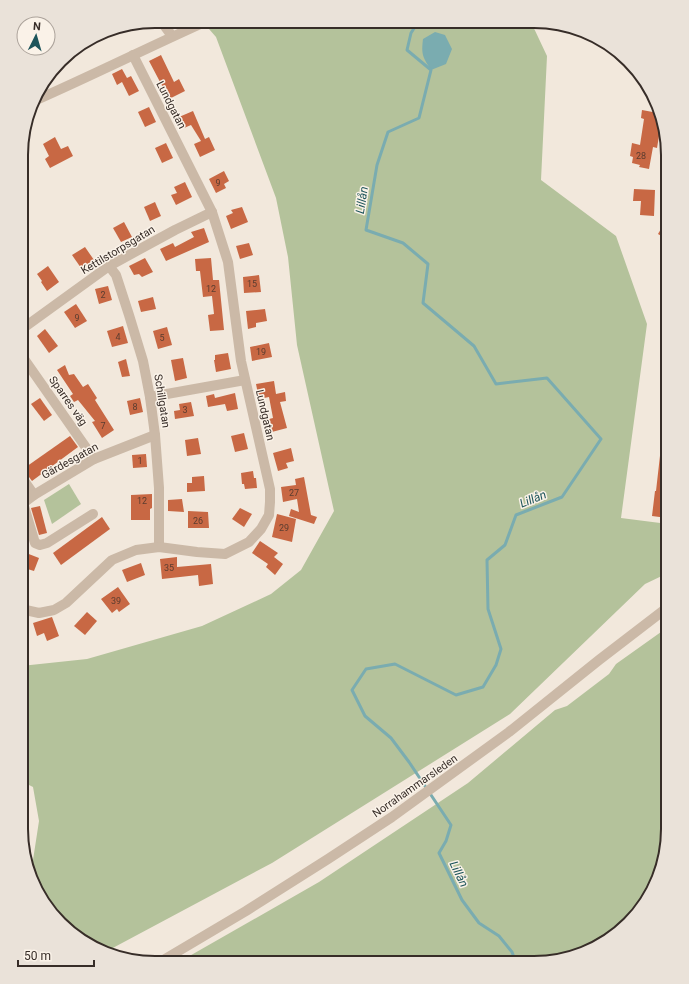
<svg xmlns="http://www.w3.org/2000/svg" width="689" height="984" viewBox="0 0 689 984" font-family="Roboto,sans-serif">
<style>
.green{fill:#b4c29b}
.water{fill:#7aacb0}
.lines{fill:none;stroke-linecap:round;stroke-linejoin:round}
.stream{stroke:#7aacb0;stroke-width:3}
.building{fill:#c86844}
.minor{stroke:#cbb9a7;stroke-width:10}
.labels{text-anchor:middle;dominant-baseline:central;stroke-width:3;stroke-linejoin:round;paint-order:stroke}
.number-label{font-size:9px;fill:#5b3c2f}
.street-label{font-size:11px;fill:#372d28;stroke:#faf2e8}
.water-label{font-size:12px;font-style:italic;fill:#1c545a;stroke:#faf2e8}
.rim{fill:none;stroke:#372d28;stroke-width:2}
</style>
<rect width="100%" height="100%" fill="#f2e8dc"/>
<g class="green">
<path d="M 202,21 L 531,22 L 547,56 L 541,180 L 616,236 L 647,324 L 621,518 L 668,524 L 668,573 L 645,584 L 510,714 L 272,863 L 109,950 L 73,936 L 35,888 L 31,873 L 39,821 L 33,787 L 21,781 L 21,666 L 87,659 L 202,626 L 271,594 L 301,570 L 334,511 L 297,345 L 288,257 L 276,198 L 216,37 Z"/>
<path d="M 69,484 L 81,504 L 52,524 L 44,500 Z"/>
<path d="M 668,627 L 668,838 L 645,904 L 593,949 L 535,963 L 179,962 L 319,882 L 468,783 L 555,710 L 567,706 L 609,674 L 616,664 Z"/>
</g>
<path class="water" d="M 435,32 L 445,35 L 452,49 L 446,64 L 431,70 C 423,57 421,55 423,39 Z"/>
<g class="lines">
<path class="stream" d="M 418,22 L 411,33 L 407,50 L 431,70 L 419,118 L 388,132 L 377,165 L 366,230 L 403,243 L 428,264 L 423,303 L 474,346 L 496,384 L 547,378 L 601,439 L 562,497 L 516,515 L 505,545 L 487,560 L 488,609 L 501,649 L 496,665 L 483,687 L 456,695 L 395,664 L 366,669 L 352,690 L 365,716 L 391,738 L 409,762 L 451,825 L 446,841 L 439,853 L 462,900 L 479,923 L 499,936 L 512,952 L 516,963"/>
</g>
<g class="building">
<path d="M 161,55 L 174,82 L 179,79 L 185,91 L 169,99 L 149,61 Z"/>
<path d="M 122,69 L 127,78 L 131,76 L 139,91 L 129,96 L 122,82 L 117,85 L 112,74 Z"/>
<path d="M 149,107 L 156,122 L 145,127 L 138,112 Z"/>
<path d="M 642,110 L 658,113 L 661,124 L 657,148 L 653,147 L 649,169 L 639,167 L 640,165 L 632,163 L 633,157 L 630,156 L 632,143 L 640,145 L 644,119 L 641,118 Z"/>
<path d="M 193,111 L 205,139 L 209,137 L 215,150 L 200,157 L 194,144 L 201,141 L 191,125 L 184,128 L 179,117 Z"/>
<path d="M 55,137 L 61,149 L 68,146 L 73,156 L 50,168 L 45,159 L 49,156 L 43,144 Z"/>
<path d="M 166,143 L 173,158 L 162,163 L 155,148 Z"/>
<path d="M 224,171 L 229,181 L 224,184 L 226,188 L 216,193 L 209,179 Z"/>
<path d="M 185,182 L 192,197 L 176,205 L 171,195 L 177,193 L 174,187 Z"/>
<path d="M 634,189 L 655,190 L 654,216 L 640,215 L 641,201 L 633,201 Z"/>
<path d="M 155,202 L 161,216 L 150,221 L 144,207 Z"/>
<path d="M 242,207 L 248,222 L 231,229 L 226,216 L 233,213 L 231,210 Z"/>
<path d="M 668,217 L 668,240 L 658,234 Z"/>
<path d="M 124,222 L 132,237 L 121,242 L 113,228 Z"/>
<path d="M 204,228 L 209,242 L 166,261 L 160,249 L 173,243 L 175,247 L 194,237 L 191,232 Z"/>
<path d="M 249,243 L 253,255 L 240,259 L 236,246 Z"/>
<path d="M 85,247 L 94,260 L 81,268 L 72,255 Z"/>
<path d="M 145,258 L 153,272 L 142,277 L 139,274 L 134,275 L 129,266 Z"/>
<path d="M 211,258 L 213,280 L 219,280 L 224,330 L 210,331 L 208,315 L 214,314 L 212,296 L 203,297 L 200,271 L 196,271 L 195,259 Z"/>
<path d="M 48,266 L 59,282 L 47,291 L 41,282 L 42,281 L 37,274 Z"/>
<path d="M 259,275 L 261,292 L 244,293 L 243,277 Z"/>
<path d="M 108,286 L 112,300 L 99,304 L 95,289 Z"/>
<path d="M 153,297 L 156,309 L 141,312 L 138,301 Z"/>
<path d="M 76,304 L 87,321 L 75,328 L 64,312 Z"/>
<path d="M 265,309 L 267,321 L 256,323 L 256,327 L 248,329 L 246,311 Z"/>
<path d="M 123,326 L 128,343 L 112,347 L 107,331 Z"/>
<path d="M 167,327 L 172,345 L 158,349 L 153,331 Z"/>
<path d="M 45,329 L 58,346 L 49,353 L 37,336 Z"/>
<path d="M 269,343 L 272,357 L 252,361 L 250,347 Z"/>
<path d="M 228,353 L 231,369 L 216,372 L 214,360 L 215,360 L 215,355 Z"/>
<path d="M 183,358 L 187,378 L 175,381 L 171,360 Z"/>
<path d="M 126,359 L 130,376 L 122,377 L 118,362 Z"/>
<path d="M 65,365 L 69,375 L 74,374 L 83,387 L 88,384 L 97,398 L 95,400 L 114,430 L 102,438 L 92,422 L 95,421 L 78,400 L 74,402 L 70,396 L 73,394 L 57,370 Z"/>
<path d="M 274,381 L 276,394 L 285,392 L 286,401 L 280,402 L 287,428 L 268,433 L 265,420 L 273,418 L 269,397 L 259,399 L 256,384 Z"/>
<path d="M 235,393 L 238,409 L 227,411 L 225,404 L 208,407 L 206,396 L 214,394 L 215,398 Z"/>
<path d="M 40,398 L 52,415 L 44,421 L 31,404 Z"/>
<path d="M 140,398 L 143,412 L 130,415 L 127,401 Z"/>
<path d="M 191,402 L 194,416 L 175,419 L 174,411 L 180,410 L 179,404 Z"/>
<path d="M 244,433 L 248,449 L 235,452 L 231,436 Z"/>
<path d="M 70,436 L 78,447 L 32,481 L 23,469 Z"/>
<path d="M 198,438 L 201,454 L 187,456 L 185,440 Z"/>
<path d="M 662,438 L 668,439 L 667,518 L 652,516 L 655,491 L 656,491 Z"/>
<path d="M 291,448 L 294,461 L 286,463 L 288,468 L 278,471 L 273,453 Z"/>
<path d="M 146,454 L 147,467 L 133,468 L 132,455 Z"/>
<path d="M 253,471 L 254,478 L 256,478 L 257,488 L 245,489 L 244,484 L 242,484 L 241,473 Z"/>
<path d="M 204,476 L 205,491 L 187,492 L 187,483 L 192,483 L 192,477 Z"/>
<path d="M 304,477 L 311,515 L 317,517 L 314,524 L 289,516 L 291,509 L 299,512 L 297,499 L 283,502 L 281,487 L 296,485 L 295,479 Z"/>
<path d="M 152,494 L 152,508 L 150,509 L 150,520 L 131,520 L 131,495 Z"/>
<path d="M 182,499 L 184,512 L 168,511 L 168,500 Z"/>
<path d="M 40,506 L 47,533 L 39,535 L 31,508 Z"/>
<path d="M 240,508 L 252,514 L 244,527 L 232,519 Z"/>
<path d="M 188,511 L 208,512 L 209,528 L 188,528 Z"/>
<path d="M 277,514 L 296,519 L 292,542 L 272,537 Z"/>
<path d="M 102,517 L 110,529 L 61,565 L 53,553 Z"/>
<path d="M 260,541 L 278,553 L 274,557 L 283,564 L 275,575 L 266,567 L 268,564 L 252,553 Z"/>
<path d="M 21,551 L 39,558 L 34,571 L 21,567 Z"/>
<path d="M 177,557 L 177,567 L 211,564 L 213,584 L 199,586 L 198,575 L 162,579 L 160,559 Z"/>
<path d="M 141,563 L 145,575 L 127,582 L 122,570 Z"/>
<path d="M 118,587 L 130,604 L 119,612 L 117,609 L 112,613 L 101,599 Z"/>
<path d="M 87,612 L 97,621 L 85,635 L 74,626 Z"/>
<path d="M 52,617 L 59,636 L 47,641 L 44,633 L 37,636 L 33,623 Z"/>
</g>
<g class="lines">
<g class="minor">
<path d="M 161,21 L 172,36"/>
<path d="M 34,101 C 93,75 149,47 207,21"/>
<path d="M 109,266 L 116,275 L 129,315 L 143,361 L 150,397 L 155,435 L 159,488 L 159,547"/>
<path d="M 22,329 L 109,266 L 175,230 L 212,212"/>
<path d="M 22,356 L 94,459"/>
<path d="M 150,397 L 245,380"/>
<path d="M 22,478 L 34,495"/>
<path d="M 23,503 L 35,543 L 40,545 L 47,543 L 93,514"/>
<path d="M 22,504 L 34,495 L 94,459 L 155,435"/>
<path d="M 21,609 L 39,613 L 54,610 L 66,603 L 112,560 L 136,550 L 159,547 L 197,552 L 225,554 L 249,542 L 261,529 L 269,515 L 270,502 L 270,489 L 241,361 L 228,262 L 212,212 L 133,55"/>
<path d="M 160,962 L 246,911 L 328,859 L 392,817 L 509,732 L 599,660 L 668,607"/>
</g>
</g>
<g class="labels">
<g class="number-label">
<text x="641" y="156">28</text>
<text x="218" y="183">9</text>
<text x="252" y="284">15</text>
<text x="211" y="289">12</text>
<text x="103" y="295">2</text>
<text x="77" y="318">9</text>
<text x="118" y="337">4</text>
<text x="162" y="338">5</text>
<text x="261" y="352">19</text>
<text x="135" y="407">8</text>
<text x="185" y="410">3</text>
<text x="103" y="426">7</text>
<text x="140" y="461">1</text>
<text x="294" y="493">27</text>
<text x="142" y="501">12</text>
<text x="198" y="521">26</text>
<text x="284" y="528">29</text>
<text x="169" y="568">35</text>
<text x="116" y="601">39</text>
</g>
<g class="street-label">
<text transform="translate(171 105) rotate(63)">Lundgatan</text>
<text transform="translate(118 250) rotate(-31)">Kettilstorpsgatan</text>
<text transform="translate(68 401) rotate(55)">Sparres väg</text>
<text transform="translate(162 401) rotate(81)">Schillgatan</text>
<text transform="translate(265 415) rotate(77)">Lundgatan</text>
<text transform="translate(70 461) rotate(-29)">Gärdesgatan</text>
<text transform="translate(415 786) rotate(-35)">Norrahammarsleden</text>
</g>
<g class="water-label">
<text transform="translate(362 200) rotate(-81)">Lillån</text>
<text transform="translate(533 499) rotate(-22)">Lillån</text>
<text transform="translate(459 874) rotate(64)">Lillån</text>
</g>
</g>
<path d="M0 0H689V984H0ZM155 28H534A127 127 0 0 1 661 155V829A127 127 0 0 1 534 956H155A127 127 0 0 1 28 829V155A127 127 0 0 1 155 28Z" fill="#eae2d9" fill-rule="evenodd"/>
<path class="rim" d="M155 28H534A127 127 0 0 1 661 155V829A127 127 0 0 1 534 956H155A127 127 0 0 1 28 829V155A127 127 0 0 1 155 28Z"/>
<g transform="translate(36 36) rotate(5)"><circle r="19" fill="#faf2e8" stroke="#aca39b"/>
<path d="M0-3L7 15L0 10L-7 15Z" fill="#1c545a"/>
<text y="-6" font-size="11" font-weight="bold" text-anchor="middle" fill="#372d28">N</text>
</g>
<path d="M18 960v6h76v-6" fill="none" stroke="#372d28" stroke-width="2"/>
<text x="24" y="960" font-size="12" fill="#372d28" stroke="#faf2e8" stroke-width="3" paint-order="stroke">50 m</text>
</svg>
